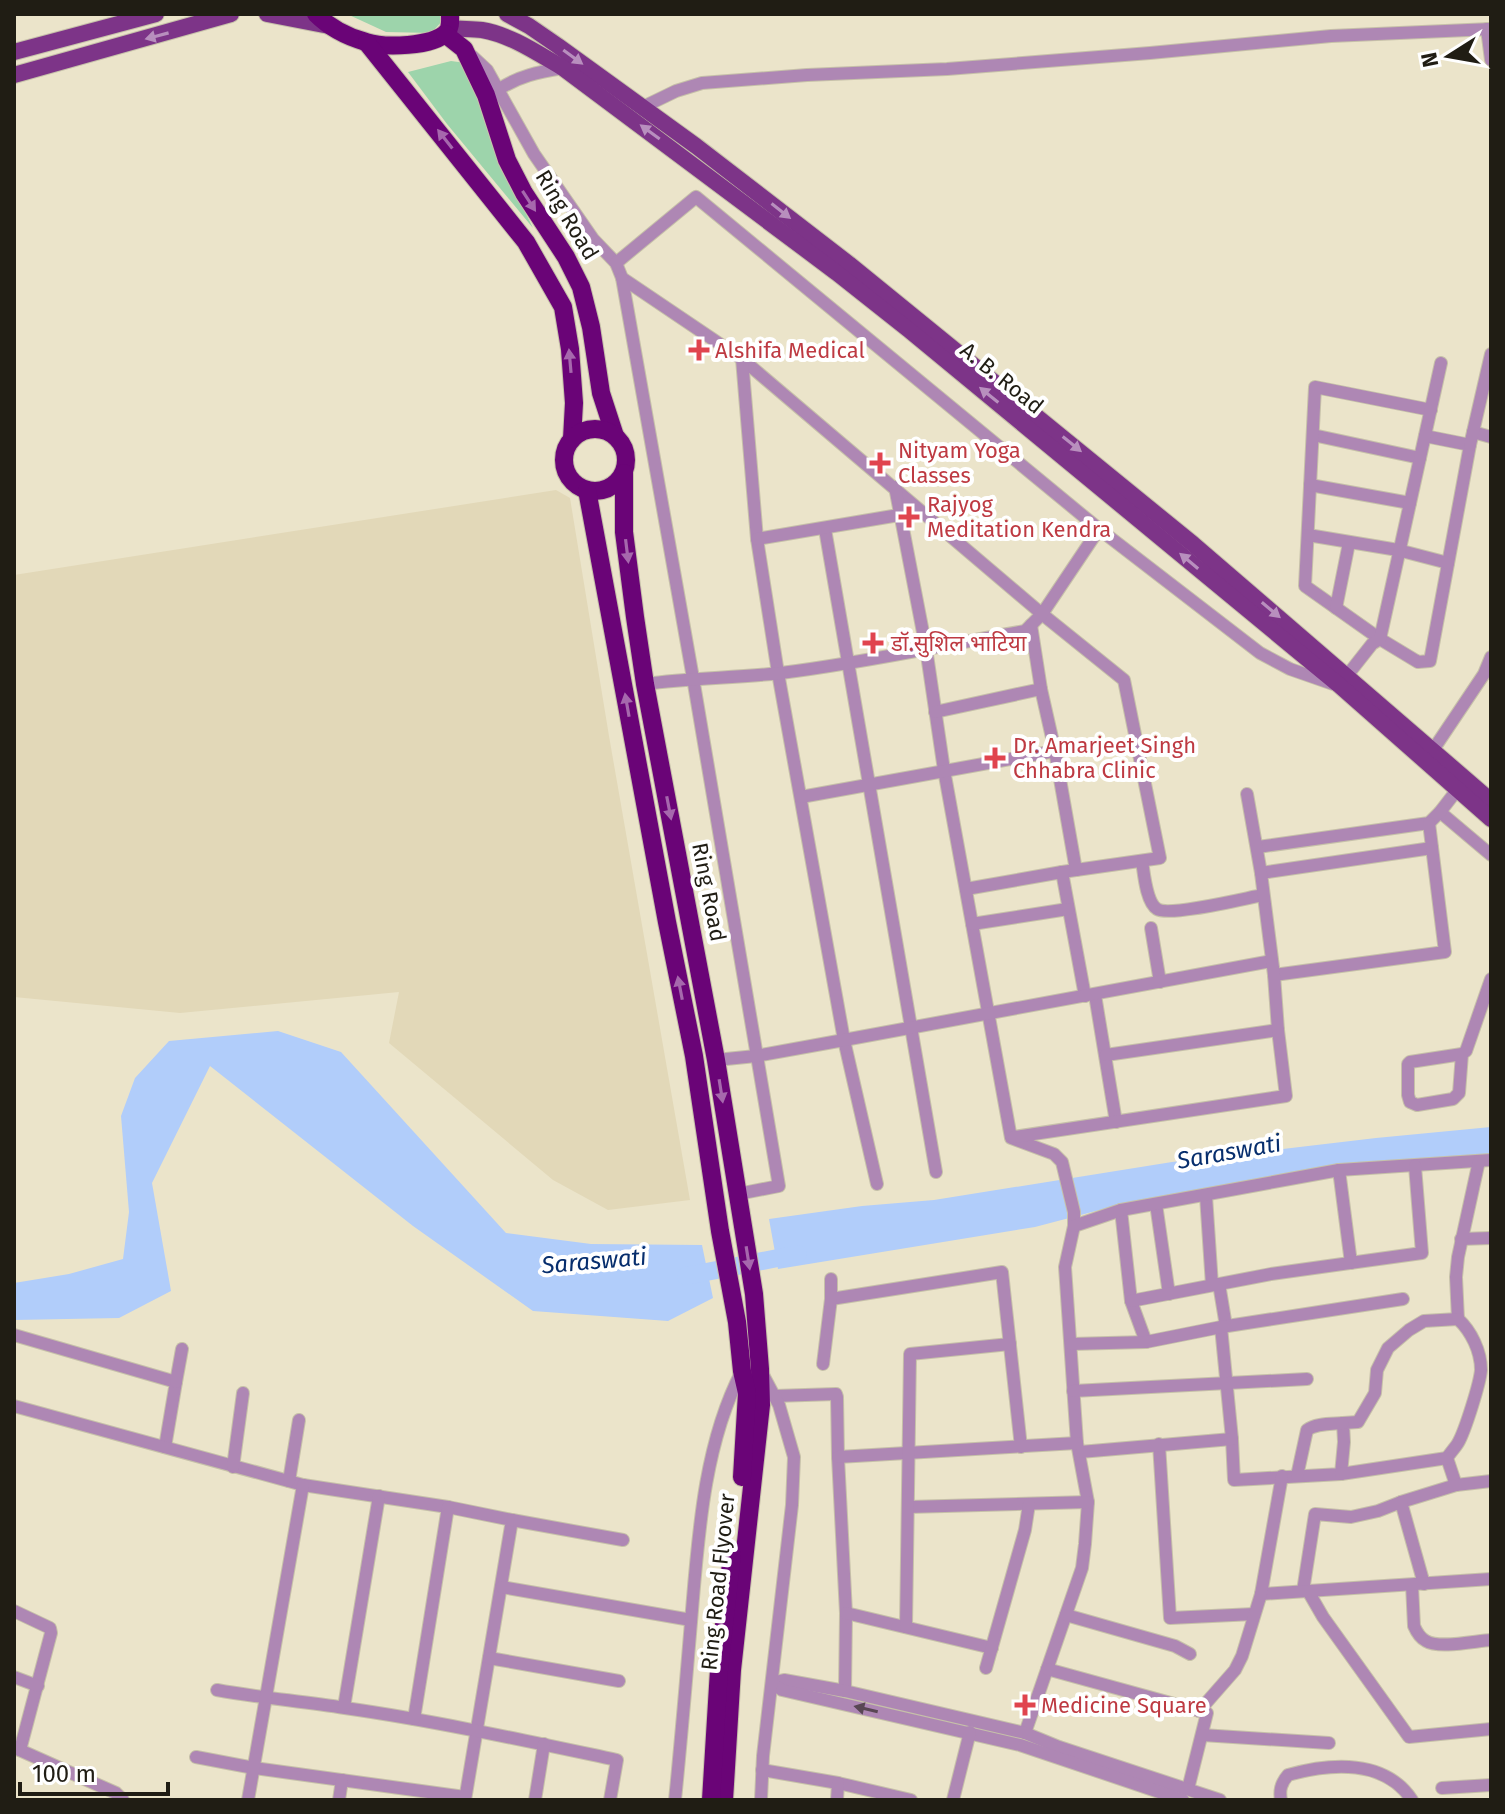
<svg xmlns="http://www.w3.org/2000/svg" width="1505" height="1814" viewBox="0 0 1505 1814" font-family="'Fira Sans','Noto Sans Devanagari',sans-serif">
<style>
.built{fill:#e2d8b8}
.green{fill:#9dd4ab}
.water{fill:#b1cdfa}
.lines{fill:none;stroke-linecap:round;stroke-linejoin:round}
.river{stroke:#b1cdfa;stroke-width:18}
.minor-casing{stroke:#c6c0a9;stroke-width:14}
.major-casing{stroke:#c6c0a9;stroke-width:18}
.highway-casing{stroke:#c6c0a9;stroke-width:20}
.minor{stroke:#ae87b4;stroke-width:12}
.major{stroke:#7d3488;stroke-width:16}
.highway{stroke:#6a0477;stroke-width:18}
.oneway{fill:#b88fbe}
.oneway2{fill:#a668ad}
.oneway3{fill:#594754}
.health-dot{fill:#e0444e;stroke:#fff;stroke-width:3}
.labels{text-anchor:middle;dominant-baseline:central;stroke-width:8;stroke-linejoin:round;paint-order:stroke}
.street-label{font-size:22px;fill:#201d14;stroke:#fff}
.health-label{font-size:22px;fill:#be3a42;stroke:#fff;text-anchor:start}
.water-label{font-size:24px;font-style:italic;fill:#072e6d;stroke:#fff}
</style>
<rect width="100%" height="100%" fill="#ebe4ca"/>
<path class="built" d="M 556,490 L 570,498 L 609,736 L 690,1200 L 608,1210 L 553,1180 L 389,1043 L 399,992 L 180,1013 L 14,997 L 14,575 Z"/>
<g class="green">
<path d="M 347,14 L 444,14 L 446,17 L 431,33 L 386,32 Z"/>
<path d="M 451,61 L 466,63 L 492,145 L 533,228 L 447,124 L 408,72 Z"/>
</g>
<g class="water">
<path d="M 278,1031 L 341,1052 L 506,1233 L 591,1244 L 702,1245 L 713,1298 L 668,1321 L 533,1311 L 413,1226 L 210,1066 L 152,1183 L 171,1291 L 119,1318 L 14,1320 L 14,1283 L 69,1274 L 123,1259 L 129,1212 L 121,1116 L 135,1078 L 169,1041 Z"/>
<path d="M 1491,1127 L 1491,1155 L 1194,1193 L 1111,1207 L 1035,1227 L 778,1269 L 769,1219 L 862,1206 L 934,1200 L 1172,1162 L 1376,1138 Z"/>
</g>
<g class="lines">
<path class="river" d="M 686,1276 L 798,1254"/>
<defs>
<g id="minor">
<path d="M 1487,29 L 1491,60"/>
<path d="M 472,56 L 487,70 L 534,154 L 593,239 L 616,263 L 622,278 L 742,359 L 1042,614 L 1124,680 L 1160,858 L 1062,872 L 966,889"/>
<path d="M 498,90 C 518,76 539,72 563,68"/>
<path d="M 643,107 L 676,91 L 702,83 L 807,75 L 947,69 L 1150,53 L 1331,36 L 1491,29"/>
<path d="M 616,263 L 696,197 L 1099,529 L 1260,653 L 1290,669 L 1333,684"/>
<path d="M 622,278 L 693,678 L 779,1186 L 738,1194"/>
<path d="M 742,359 L 757,539 L 778,673 L 844,1040 L 877,1184"/>
<path d="M 1473,432 L 1491,437"/>
<path d="M 1313,435 L 1420,458"/>
<path d="M 1425,436 L 1470,445 L 1430,661 L 1418,662 L 1380,639 L 1305,586 L 1315,387 L 1431,410"/>
<path d="M 1470,445 L 1491,354"/>
<path d="M 1310,485 L 1410,503"/>
<path d="M 895,487 L 926,648 L 944,770 L 1011,1138 L 1054,1154 L 1062,1162 L 1074,1212 L 1074,1226 L 1065,1267 L 1077,1443 L 1088,1502 L 1085,1544 L 1082,1568 L 1025,1733"/>
<path d="M 825,529 L 936,1172"/>
<path d="M 1308,535 L 1398,550 L 1448,563"/>
<path d="M 757,539 L 899,515"/>
<path d="M 1336,608 L 1349,543"/>
<path d="M 1031,625 L 1041,689 L 1055,751 L 1076,870"/>
<path d="M 1342,682 L 1372,644 L 1380,639 L 1441,363"/>
<path d="M 645,684 C 690,678 736,678 781,673 C 863,663 944,645 1025,631 L 1042,614 L 1099,529"/>
<path d="M 935,712 L 1041,689"/>
<path d="M 1433,750 L 1484,674 L 1491,657"/>
<path d="M 801,797 L 1055,751"/>
<path d="M 1440,812 L 1491,855"/>
<path d="M 1258,847 L 1429,823 L 1440,812 L 1457,790"/>
<path d="M 1142,861 C 1144,873 1146,902 1157,909 C 1169,917 1246,898 1263,895"/>
<path d="M 1062,872 L 1085,996"/>
<path d="M 1261,873 L 1432,848"/>
<path d="M 972,924 L 1068,909"/>
<path d="M 1151,928 L 1160,982"/>
<path d="M 1274,975 L 1445,952 L 1429,823"/>
<path d="M 1095,995 L 1116,1122"/>
<path d="M 1462,1054 L 1459,1093 L 1453,1099 L 1417,1105 L 1410,1102 L 1408,1095 L 1408,1064 L 1410,1062 L 1462,1054 L 1466,1051 L 1491,979"/>
<path d="M 1106,1055 L 1278,1030"/>
<path d="M 716,1060 L 756,1056 L 844,1040 L 1272,961"/>
<path d="M 1014,1137 L 1286,1096 L 1278,1030 L 1274,975 L 1261,873 L 1247,794"/>
<path d="M 1339,1170 L 1351,1263"/>
<path d="M 1206,1196 L 1212,1285"/>
<path d="M 1156,1204 L 1169,1294"/>
<path d="M 1121,1210 L 1131,1301 L 1146,1342"/>
<path d="M 1074,1226 L 1121,1210 L 1339,1170 L 1491,1160"/>
<path d="M 1461,1239 L 1491,1238"/>
<path d="M 1219,1284 L 1226,1326"/>
<path d="M 831,1299 L 1002,1272 L 1021,1447"/>
<path d="M 1131,1301 L 1271,1274 L 1422,1253 L 1415,1166"/>
<path d="M 1458,1319 L 1456,1277 L 1458,1257 L 1479,1161"/>
<path d="M 1221,1327 L 1232,1439 L 1234,1480 L 1341,1474 L 1344,1442 L 1343,1423 L 1358,1422 L 1375,1393 L 1377,1370 L 1388,1348 L 1409,1330 L 1424,1321 L 1458,1319 C 1471,1331 1481,1351 1481,1370 C 1480,1383 1465,1431 1458,1443 C 1455,1448 1450,1453 1447,1458 L 1456,1485"/>
<path d="M 14,1335 L 176,1382 L 165,1447"/>
<path d="M 1071,1344 L 1146,1342 L 1221,1327 L 1403,1299"/>
<path d="M 823,1364 L 831,1299 L 831,1279"/>
<path d="M 176,1382 L 182,1349"/>
<path d="M 1073,1391 L 1307,1379"/>
<path d="M 774,1396 L 836,1394 L 837,1397 L 838,1457 L 846,1613 L 845,1691"/>
<path d="M 14,1406 L 303,1485 L 448,1507 L 512,1520 L 465,1800"/>
<path d="M 1159,1444 L 1170,1618 L 1254,1614"/>
<path d="M 1080,1452 L 1232,1439"/>
<path d="M 838,1457 L 1077,1443"/>
<path d="M 233,1467 L 243,1393"/>
<path d="M 1341,1474 L 1447,1458"/>
<path d="M 1297,1476 L 1307,1430 C 1316,1423 1331,1424 1343,1423"/>
<path d="M 289,1481 L 299,1420"/>
<path d="M 1401,1502 L 1456,1485 L 1491,1481"/>
<path d="M 908,1507 L 1088,1502"/>
<path d="M 512,1520 L 623,1540"/>
<path d="M 1412,1585 L 1414,1626 C 1417,1633 1420,1638 1426,1641 C 1439,1649 1475,1641 1491,1640"/>
<path d="M 502,1587 L 691,1620"/>
<path d="M 1303,1591 L 1315,1514 L 1351,1517 L 1378,1511 L 1401,1502 L 1424,1584"/>
<path d="M 1308,1591 L 1323,1617 L 1409,1737 L 1491,1729"/>
<path d="M 1261,1594 L 1491,1579"/>
<path d="M 14,1611 L 50,1628 L 51,1633 L 20,1750"/>
<path d="M 846,1613 L 992,1648"/>
<path d="M 1066,1615 L 1175,1646 L 1190,1654"/>
<path d="M 906,1627 L 910,1354 L 1010,1344"/>
<path d="M 489,1658 L 619,1681"/>
<path d="M 986,1668 L 1025,1530 L 1029,1504"/>
<path d="M 1047,1669 L 1207,1713 L 1188,1789"/>
<path d="M 14,1677 L 38,1686"/>
<path d="M 772,1683 L 784,1680 L 845,1691 L 1025,1733 L 1059,1747 L 1220,1800"/>
<path d="M 772,1683 L 782,1690 L 1020,1745 L 1183,1800"/>
<path d="M 217,1690 C 260,1698 302,1701 345,1708 C 436,1721 527,1741 617,1760 L 610,1800"/>
<path d="M 344,1707 L 379,1496"/>
<path d="M 1199,1711 L 1235,1670 L 1242,1656 L 1261,1594 L 1282,1476"/>
<path d="M 414,1719 L 448,1507"/>
<path d="M 1202,1735 L 1329,1743"/>
<path d="M 15,1748 L 116,1793 L 123,1800"/>
<path d="M 196,1757 L 254,1768 L 465,1797"/>
<path d="M 762,1770 L 838,1783 L 911,1800"/>
<path d="M 1442,1788 L 1491,1785"/>
<path d="M 248,1800 L 303,1485"/>
<path d="M 339,1800 L 342,1780"/>
<path d="M 535,1800 L 544,1744"/>
<path d="M 675,1800 C 681,1741 686,1682 691,1622 C 698,1540 703,1445 742,1371"/>
<path d="M 761,1800 L 763,1756 L 792,1505 L 794,1457 L 779,1405 L 762,1373"/>
<path d="M 837,1800 L 838,1783"/>
<path d="M 953,1800 L 970,1732"/>
<path d="M 1281,1800 C 1279,1790 1281,1783 1288,1775 C 1331,1763 1385,1759 1412,1800"/>
</g>
<g id="major">
<path d="M 267,14 L 329,26"/>
<path d="M 507,14 L 529,26 L 558,46 L 696,146 L 849,264 L 1193,544 L 1491,801"/>
<path d="M 450,28 C 460,29 471,29 482,30 C 511,35 537,53 563,68 L 837,273 L 909,330 L 1339,685 L 1491,819"/>
<path d="M 14,52 L 156,14"/>
<path d="M 14,75 L 231,14"/>
</g>
<g id="highway">
<path d="M 316,14 C 329,27 348,37 366,42 C 384,48 433,47 447,32 C 451,27 450,21 450,14"/>
<path d="M 445,34 L 464,49 L 486,95 L 507,160 L 524,193 L 566,257 L 581,287 L 591,327 L 601,393 L 615,436"/>
<path d="M 367,43 L 526,242 L 563,307 L 570,349 L 574,403 L 572,439"/>
<circle cx="595" cy="460" r="31"/>
<path d="M 624,473 L 624,532 L 635,617 L 645,684 L 716,1060 L 754,1294 L 760,1369 L 761,1405 L 732,1670 L 724,1800"/>
<path d="M 587,490 L 667,922 L 694,1056 L 720,1231 L 737,1322 L 742,1371 L 747,1393 L 742,1477"/>
<path d="M 711,1800 L 719,1670 L 732,1554"/>
</g>
</defs>
<use href="#minor" class="minor-casing"/>
<use href="#major" class="major-casing"/>
<use href="#highway" class="highway-casing"/>
<use href="#minor" class="minor"/>
<use href="#major" class="major"/>
<use href="#highway" class="highway"/>
</g>
<defs><path id="oneway-solid" d="M-6-.8H1V-3.2L6.5 0L1 3.2V.8H-6Z" transform="scale(2)"/></defs>
<g class="oneway">
<use href="#oneway-solid" transform="translate(157 36) rotate(165)"/>
<use href="#oneway-solid" transform="translate(573 57) rotate(36)"/>
<use href="#oneway-solid" transform="translate(650 132) rotate(-144)"/>
<use href="#oneway-solid" transform="translate(781 211) rotate(38)"/>
<use href="#oneway-solid" transform="translate(989 395) rotate(-141)"/>
<use href="#oneway-solid" transform="translate(1072 444) rotate(39)"/>
<use href="#oneway-solid" transform="translate(1189 561) rotate(-140)"/>
<use href="#oneway-solid" transform="translate(1271 610) rotate(40)"/>
</g>
<g class="oneway2">
<use href="#oneway-solid" transform="translate(445 139) rotate(-128)"/>
<use href="#oneway-solid" transform="translate(529 201) rotate(57)"/>
<use href="#oneway-solid" transform="translate(570 361) rotate(-95)"/>
<use href="#oneway-solid" transform="translate(627 551) rotate(83)"/>
<use href="#oneway-solid" transform="translate(627 705) rotate(-100)"/>
<use href="#oneway-solid" transform="translate(669 808) rotate(79)"/>
<use href="#oneway-solid" transform="translate(680 988) rotate(-101)"/>
<use href="#oneway-solid" transform="translate(721 1091) rotate(81)"/>
<use href="#oneway-solid" transform="translate(748 1258) rotate(81)"/>
</g>
<use class="oneway3" href="#oneway-solid" transform="translate(866 1709) rotate(-167)"/>
<g class="health-dot">
<path d="M695 338h8v8h8v8h-8v8h-8v-8h-8v-8h8z"/>
<path d="M876 451h8v8h8v8h-8v8h-8v-8h-8v-8h8z"/>
<path d="M905 505h8v8h8v8h-8v8h-8v-8h-8v-8h8z"/>
<path d="M869 631h8v8h8v8h-8v8h-8v-8h-8v-8h8z"/>
<path d="M991 746h8v8h8v8h-8v8h-8v-8h-8v-8h8z"/>
<path d="M1021 1693h8v8h8v8h-8v8h-8v-8h-8v-8h8z"/>
</g>
<g class="labels">
<g class="street-label">
<text transform="translate(567 215) rotate(59)">Ring Road</text>
<text transform="translate(1002 378) rotate(39)">A. B. Road</text>
<text transform="translate(709 892) rotate(79)">Ring Road</text>
<text transform="translate(718 1582) rotate(-84)">Ring Road Flyover</text>
</g>
<g class="health-label">
<text x="715" y="350">Alshifa Medical</text>
<text x="898" y="450">Nityam Yoga<tspan x="898" dy="25">Classes</tspan></text>
<text x="927" y="504">Rajyog<tspan x="927" dy="25">Meditation Kendra</tspan></text>
<text x="891" y="643">डॉ.सुशिल भाटिया</text>
<text x="1013" y="745">Dr. Amarjeet Singh<tspan x="1013" dy="25">Chhabra Clinic</tspan></text>
<text x="1041" y="1705">Medicine Square</text>
</g>
<g class="water-label">
<text transform="translate(1229 1152) rotate(-10)">Saraswati</text>
<text transform="translate(594 1261) rotate(-5)">Saraswati</text>
</g>
</g>
<rect width="1505" height="1814" fill="none" stroke="#201d14" stroke-width="32"/>
<g transform="translate(1449 56) rotate(259)" stroke="#ffffff" stroke-width="6" paint-order="stroke">
<path d="M0-6L14 30L0 20L-14 30Z" fill="#201d14"/>
<text y="-12" font-size="22" font-weight="bold" text-anchor="middle" fill="#201d14">N</text>
</g>
<path d="M20 1782v12h148v-12" fill="none" stroke="#201d14" stroke-width="4"/>
<text x="32" y="1782" font-size="24" fill="#201d14" stroke="#ffffff" stroke-width="6" paint-order="stroke">100 m</text>
</svg>
